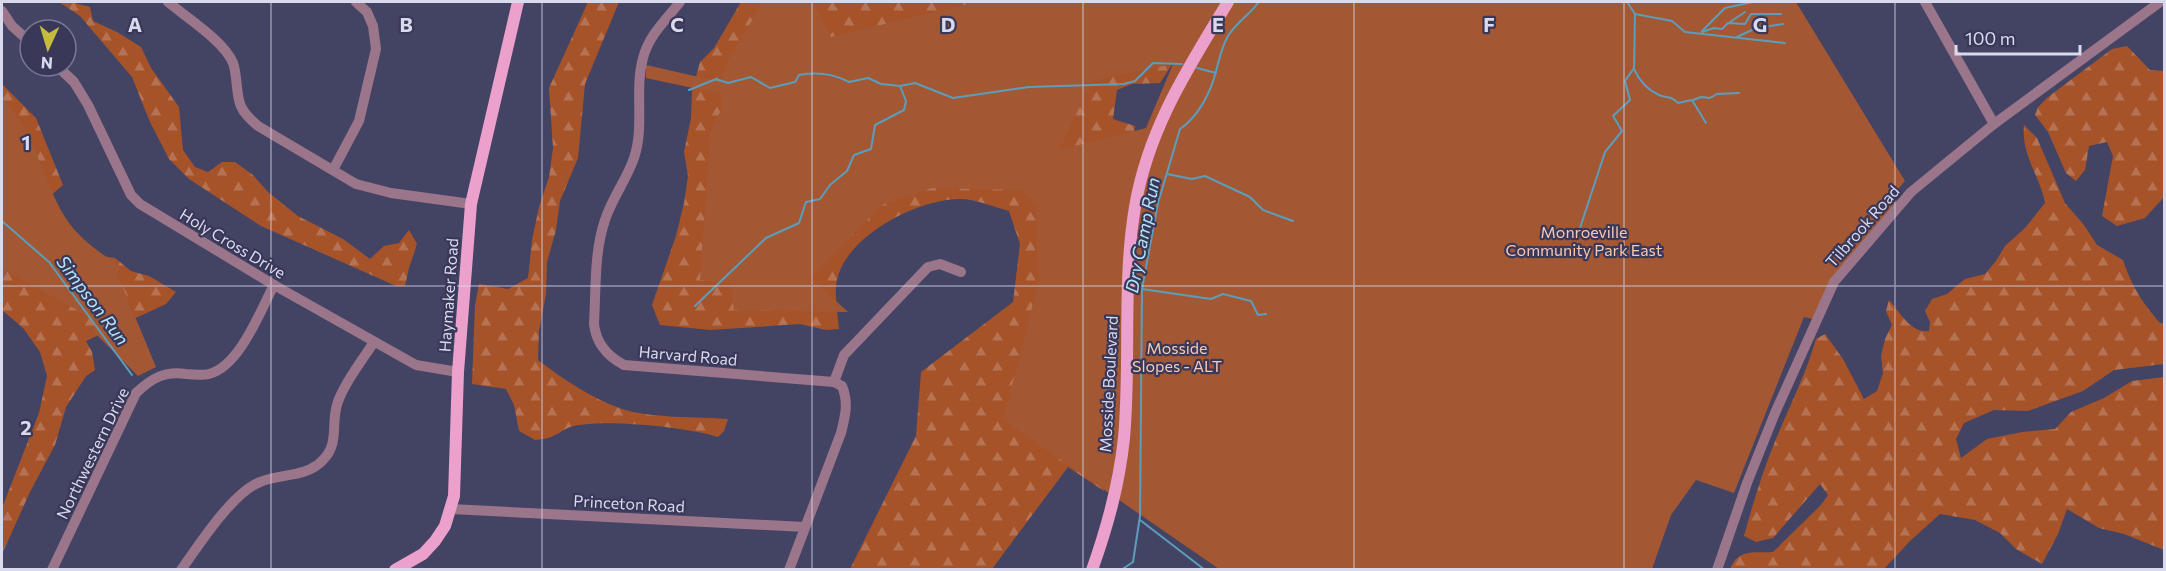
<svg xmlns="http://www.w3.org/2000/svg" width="2166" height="571" viewBox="0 0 2166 571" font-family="Commissioner,sans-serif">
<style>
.forest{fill:url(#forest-firs)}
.green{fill:#a45733;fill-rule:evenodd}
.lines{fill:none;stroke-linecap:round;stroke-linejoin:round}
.stream{stroke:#5a9ebb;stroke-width:2}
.minor{stroke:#9b758a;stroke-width:10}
.major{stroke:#eca0cc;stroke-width:12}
.grid{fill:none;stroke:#d9daee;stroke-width:1.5;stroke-opacity:0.55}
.labels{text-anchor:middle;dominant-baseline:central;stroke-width:4.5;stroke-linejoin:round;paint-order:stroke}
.street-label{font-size:16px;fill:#d9daee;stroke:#393859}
.park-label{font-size:16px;fill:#f8c8b3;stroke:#393859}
.water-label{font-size:18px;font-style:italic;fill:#b0e5fa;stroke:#393859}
.grid-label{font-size:20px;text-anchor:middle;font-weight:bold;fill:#d9daee;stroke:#393859;stroke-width:4.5;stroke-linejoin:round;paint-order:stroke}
</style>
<defs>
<pattern id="forest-firs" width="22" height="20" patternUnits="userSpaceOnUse" patternTransform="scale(1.5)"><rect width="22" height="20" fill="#a7532a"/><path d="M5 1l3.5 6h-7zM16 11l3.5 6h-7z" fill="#b67354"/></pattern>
</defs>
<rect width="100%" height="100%" fill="#434364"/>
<g class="forest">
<path d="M 59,2 L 71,2 L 90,7 L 93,21 L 117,32 L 141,47 L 151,68 L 179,107 L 183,150 L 195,167 L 208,172 L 222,162 L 235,162 L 253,175 L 268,192 L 298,216 L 343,239 L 370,259 L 384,246 L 399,243 L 409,230 L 417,244 L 409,268 L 405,286 L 396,286 L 261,226 L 189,179 L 169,159 L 150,122 L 132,77 L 80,16 Z"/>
<path d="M 588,2 L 619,2 L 585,84 L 578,158 L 560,201 L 556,230 L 547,262 L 546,294 L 539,331 L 538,360 C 563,379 591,398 622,409 C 649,418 698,417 728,419 L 724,431 L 718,437 C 687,427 600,418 570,427 C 564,429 559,434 553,436 C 548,439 541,439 535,440 L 519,431 L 514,405 L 506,389 L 472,384 L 475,305 L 479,284 L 508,289 L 528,278 L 532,240 L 539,207 L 549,177 L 553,148 L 549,88 Z"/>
<path d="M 741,2 L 1212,2 L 1160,83 L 1132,84 L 1117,90 L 1113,119 L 1135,126 L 1130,158 L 1104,491 L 1068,467 L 992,569 L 850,569 L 916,436 L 921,372 L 1013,302 L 1020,244 L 1009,211 C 994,207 975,199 960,199 C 916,199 839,239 836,287 C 835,301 838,316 839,329 L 826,330 L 800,324 L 710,330 L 660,325 L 652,305 L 676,236 L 684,203 L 688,176 L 684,152 L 691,118 L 692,91 L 700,62 L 714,48 Z"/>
<path d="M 2127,46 L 2150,70 L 2164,71 L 2164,197 L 2145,218 L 2117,226 L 2102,216 L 2113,156 L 2107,142 L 2089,146 L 2085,170 L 2076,181 L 2066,173 L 2048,132 L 2035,115 L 2038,107 L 2048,97 L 2112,49 Z"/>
<path d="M 2,84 L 36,118 L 63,185 L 49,197 L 84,253 L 115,258 L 131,271 L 149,276 L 176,292 L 166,304 L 86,341 L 92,352 L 95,370 L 86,376 L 66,407 L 55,445 L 30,492 L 2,554 L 2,508 L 39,413 L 47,376 L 40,352 L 23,328 L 2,310 Z"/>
<path d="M 2024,125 L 2037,138 L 2065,203 L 2084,225 L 2097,245 L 2123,260 C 2132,287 2142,302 2160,323 L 2164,323 L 2164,364 L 2114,370 L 2083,391 L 2028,411 L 1994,410 L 1964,423 L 1956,439 L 1961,458 L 1987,439 L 2022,432 L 2055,429 L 2071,412 L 2104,398 L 2132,381 L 2164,377 L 2164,550 L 2124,534 L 2099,528 L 2067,509 L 2058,534 L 2042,564 L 2016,549 L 2000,533 L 1975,520 L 1940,514 L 1910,541 L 1884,569 L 1730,569 C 1739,548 1753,553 1773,552 L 1821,505 L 1828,495 L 1820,484 L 1773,538 L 1756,542 L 1744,536 C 1753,503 1763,470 1776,439 C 1790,405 1806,374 1816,339 L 1825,334 L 1843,359 L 1864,399 L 1877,391 L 1883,373 L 1881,356 L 1885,339 L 1892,325 L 1886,311 L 1889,300 C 1900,312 1911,334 1929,331 L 1930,322 L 1925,311 L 1932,299 L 1947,294 L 1965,279 L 1985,274 L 1996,261 L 2005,246 L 2025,228 L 2045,203 C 2040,176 2021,155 2024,125 Z"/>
</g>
<g class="green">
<path d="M 761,2 L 812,2 L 831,37 L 976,2 L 1796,2 L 1905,181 L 1892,196 L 1898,207 L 1834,282 L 1817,320 L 1804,317 L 1734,493 L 1696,480 L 1671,515 L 1652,569 L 1219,569 L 1003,420 L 1038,284 L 1036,204 L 1021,190 L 932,188 L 882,205 L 811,278 L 848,312 L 734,310 L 730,283 L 700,280 L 710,132 L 721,110 L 721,94 L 646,78 L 646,65 L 721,82 C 726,53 751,29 761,2 ZM 1173,64 L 1146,128 L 1059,150 L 1092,81 Z"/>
<path d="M 2,99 C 35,129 42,180 65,217 C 79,239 99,252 120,266 L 117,273 L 156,367 L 138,376 L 93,331 L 97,321 L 2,269 Z"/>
</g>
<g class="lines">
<g class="stream">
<path d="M 1635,14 L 1672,21 L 1685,32 L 1785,43"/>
<path d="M 1730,22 L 1745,12"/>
<path d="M 1702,31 L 1725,8 L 1753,2"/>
<path d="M 1702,32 L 1714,28 L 1722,29 L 1728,23 L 1745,24 L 1751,14 L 1781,14"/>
<path d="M 1737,37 L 1756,28 L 1783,24"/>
<path d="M 1197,68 L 1216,73"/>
<path d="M 1634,69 C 1639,80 1648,90 1659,95 C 1668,99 1668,94 1678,103 L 1692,100 L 1706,123"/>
<path d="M 689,90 L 716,79 L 728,83 L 751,77 L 770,88 L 795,82 L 799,75 C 816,72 834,74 849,82 L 868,78 L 881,84 L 900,86 L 915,83 L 953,98 L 1029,87 L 1124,84 L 1135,81 L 1153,63 L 1182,64"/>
<path d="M 1693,100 L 1701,97 L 1710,98 L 1717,94 L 1739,93"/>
<path d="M 1167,174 L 1192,179 L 1205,176 L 1250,197 L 1263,210 L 1293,221"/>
<path d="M 2,221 L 49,262 L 132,375"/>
<path d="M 1578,234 L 1605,152 L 1622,131 L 1613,116 L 1630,100 L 1625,81 L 1634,68 L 1635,14 L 1627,2"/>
<path d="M 1142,289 L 1211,299 L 1223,294 L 1251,301 L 1258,315 L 1266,314"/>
<path d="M 695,306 L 766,238 L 799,223 L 806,202 L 820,199 L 830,185 L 847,171 L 854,155 L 871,149 L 875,125 L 904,110 L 906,101 L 900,86"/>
<path d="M 1140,520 L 1205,570"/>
<path d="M 1121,570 L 1133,562 L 1140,516 L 1142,289 L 1158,203 L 1180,129 C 1198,117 1211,92 1216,71 C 1220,58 1221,48 1228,36 C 1236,23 1250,14 1259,2"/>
</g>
<g class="minor">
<path d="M 168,2 C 186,17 224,41 233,63 C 237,74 236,88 239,100 C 241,111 250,119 258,126 L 356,184 L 391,193 L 471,204"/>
<path d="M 680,2 C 666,20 649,35 643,58 C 634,91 645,125 634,158 C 627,179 612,198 605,220 C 594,252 596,290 594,324 C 596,343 607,356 624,365 L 834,382 L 842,386 C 849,403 845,417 841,433 L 789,570"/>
<path d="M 1925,2 L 1994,124"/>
<path d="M 2,11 L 12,26 L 30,42"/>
<path d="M 57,66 L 74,82 L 88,105 L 131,195 L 140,204 L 274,285 L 416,365 L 458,372"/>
<path d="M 333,170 L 359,121 L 376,49 L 373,26 L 367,12 L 356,2"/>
<path d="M 834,382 L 844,355 L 928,267 L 940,264 L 961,272"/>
<path d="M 451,509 L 804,527"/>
<path d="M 52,570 L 136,393 C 152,378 164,371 186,374 C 193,374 202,376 209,374 C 240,366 260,311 274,285"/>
<path d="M 181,570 C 199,545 232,493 260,482 C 281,473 306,478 323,460 C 338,445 332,428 336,409 C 339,390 363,359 374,342"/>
<path d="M 1717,570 L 1747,483 L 1775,413 L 1834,282 L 1911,192 L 1994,124 L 2160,2"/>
</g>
<g class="major">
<path d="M 395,570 L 423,554 L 435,541 L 445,526 L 454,496 L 458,372 L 471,204 L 518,2"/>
<path d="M 1092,570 C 1108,525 1119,485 1124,438 C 1131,361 1122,283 1135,207 C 1148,129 1188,68 1228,2"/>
</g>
</g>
<path class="grid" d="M 271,2 L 271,570M 542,2 L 542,570M 812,2 L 812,570M 1083,2 L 1083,570M 1354,2 L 1354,570M 1624,2 L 1624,570M 1895,2 L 1895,570M 2,286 L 2164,286"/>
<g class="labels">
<g class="street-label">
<text transform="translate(1862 226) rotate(-49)">Tilbrook Road</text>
<text transform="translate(233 243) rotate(31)">Holy Cross Drive</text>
<text transform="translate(448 295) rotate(-86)">Haymaker Road</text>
<text transform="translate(688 355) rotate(5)">Harvard Road</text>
<text transform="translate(1108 384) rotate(-87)">Mosside Boulevard</text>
<text transform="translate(92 453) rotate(-64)">Northwestern Drive</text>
<text transform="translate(629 503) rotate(3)">Princeton Road</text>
</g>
<g class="park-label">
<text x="1584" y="231">Monroeville<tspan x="1584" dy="18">Community Park East</tspan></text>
<text x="1177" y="347">Mosside<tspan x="1177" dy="18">Slopes - ALT</tspan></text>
</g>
<g class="water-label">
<text transform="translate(1142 235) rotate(-79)">Dry Camp Run</text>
<text transform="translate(93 300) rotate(53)">Simpson Run</text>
</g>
</g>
<g class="grid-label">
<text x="135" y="32">A</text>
<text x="406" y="32">B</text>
<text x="677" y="32">C</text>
<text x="948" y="32">D</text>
<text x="1218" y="32">E</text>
<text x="1489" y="32">F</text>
<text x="1760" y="32">G</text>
<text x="26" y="150">1</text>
<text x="26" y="435">2</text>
</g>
<rect width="2166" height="571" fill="none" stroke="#d9daee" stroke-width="6"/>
<g transform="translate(48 48) rotate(184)"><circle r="28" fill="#393859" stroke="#797995" stroke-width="1.5"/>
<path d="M0-4.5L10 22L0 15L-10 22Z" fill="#c6bc3c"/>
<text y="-9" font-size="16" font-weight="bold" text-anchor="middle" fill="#d9daee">N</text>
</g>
<path d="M1956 45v9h124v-9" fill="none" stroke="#d9daee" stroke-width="3"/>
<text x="1965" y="45" font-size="18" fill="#d9daee" stroke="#393859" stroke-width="4.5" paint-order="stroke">100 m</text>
</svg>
